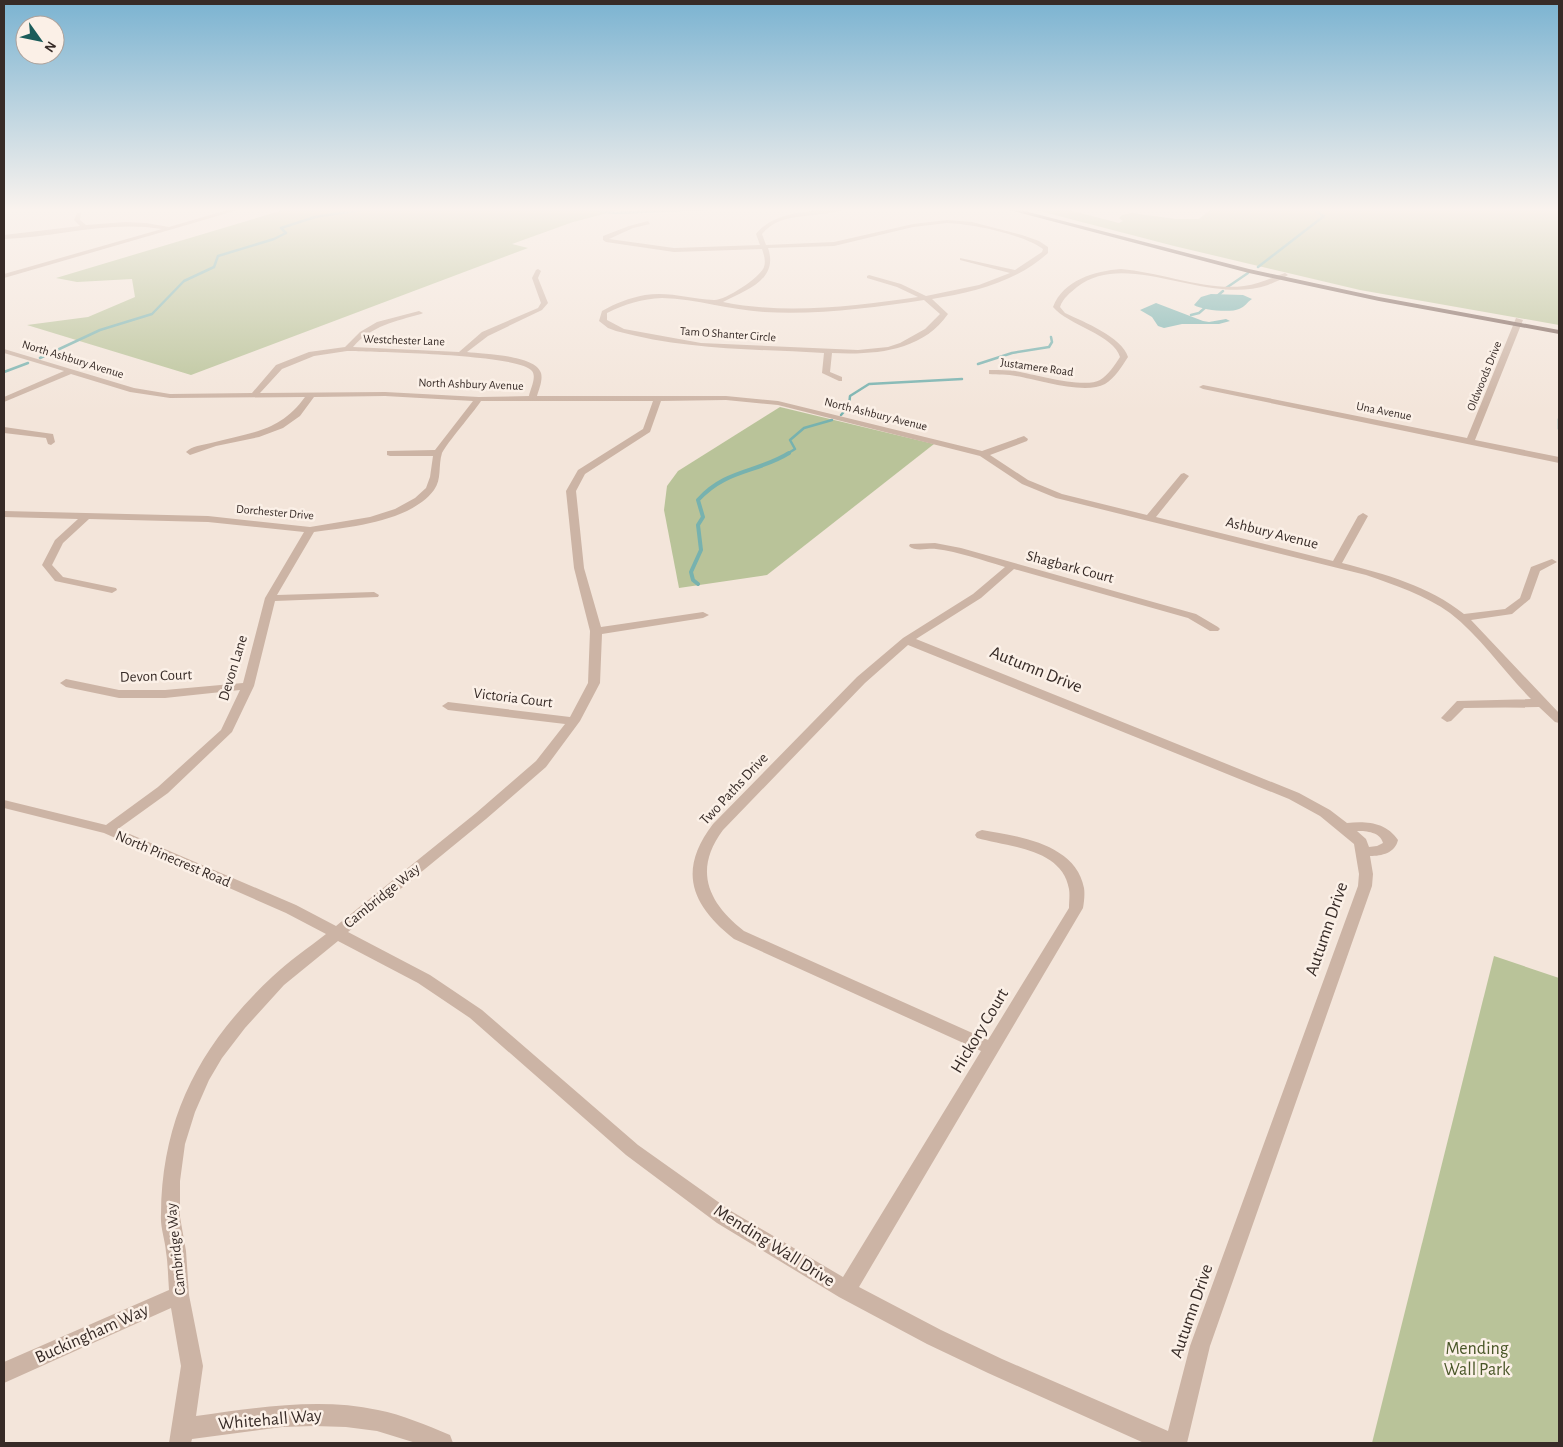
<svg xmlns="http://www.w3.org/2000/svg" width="1563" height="1447" viewBox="0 0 1563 1447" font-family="'Alegreya Sans',sans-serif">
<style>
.green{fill:#b9c399}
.water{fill:#77b2af}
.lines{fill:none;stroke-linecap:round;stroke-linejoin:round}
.stream-far1{stroke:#77b2af;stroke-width:2.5}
.stream{stroke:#77b2af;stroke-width:4}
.minor{fill:#ccb4a5;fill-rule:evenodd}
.major{fill:#7a6057;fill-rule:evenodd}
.labels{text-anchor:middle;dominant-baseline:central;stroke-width:5;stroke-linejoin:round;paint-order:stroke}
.far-street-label{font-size:12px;fill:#372b27;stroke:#fbf0e7}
.street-label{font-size:15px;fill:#372b27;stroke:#fbf0e7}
.near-street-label{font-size:18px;fill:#372b27;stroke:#fbf0e7}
.near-park-label{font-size:18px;fill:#4a5729;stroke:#fbf0e7}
</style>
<rect width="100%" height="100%" fill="#f3e5da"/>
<g class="green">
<path d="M 290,208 L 627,208 L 573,222 L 512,244 L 528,248 L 191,375 L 27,325 L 88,317 L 135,297 L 132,279 L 77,282 L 56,278 Z"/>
<path d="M 1028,208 L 1061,208 L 1119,223 L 1123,221 L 1119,218 L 1122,215 L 1132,213 L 1176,219 L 1199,219 L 1212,208 L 1559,208 L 1559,325 L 1360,290 L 1174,246 Z"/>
<path d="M 780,407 L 934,444 L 767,575 L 679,588 L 664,510 L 667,486 L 678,471 Z"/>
<path d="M 1494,956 L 1559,978 L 1559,1443 L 1372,1443 Z"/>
</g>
<g class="water">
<path d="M 1211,294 L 1243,295 L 1252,299 C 1247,302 1245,307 1239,309 C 1231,313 1201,310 1194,305 L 1201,297 Z"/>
<path d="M 1156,303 L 1203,321 L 1209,322 L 1226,319 L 1230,321 L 1219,324 L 1182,324 L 1164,328 L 1158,326 L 1152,317 L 1140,310 Z"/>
</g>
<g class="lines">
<g class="stream-far1">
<path d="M 580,208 L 615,213 L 728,208"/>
<path d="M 1258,267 L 1324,216 L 1310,208"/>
<path d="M 1226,288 L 1248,273"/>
<path d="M 1216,297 L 1223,291"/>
<path d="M 1191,315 L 1199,313 L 1207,306"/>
<path d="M 40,358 L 100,330 L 152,314 L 184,281 L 214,267 L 218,256 L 274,239 L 286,233 L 281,228 L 315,217 L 374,208"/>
<path d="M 978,364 L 1012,353 L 1049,347 L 1052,342 L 1051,337"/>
<path d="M 4,372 L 28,363"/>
<path d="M 841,415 L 849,406 L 850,396 L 869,384 L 962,379"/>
<path d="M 1559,419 L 1559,429"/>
<path d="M 787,454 L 795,449 L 790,440 L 804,428 L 832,420"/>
</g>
<path class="stream" d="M 698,584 L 693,580 L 691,572 L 701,550 L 698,525 L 703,517 L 698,500 C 726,469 757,473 789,453"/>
<g class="minor">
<path d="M 234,208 L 245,208 L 4,278 L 4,274 L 162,229 C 109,220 57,237 4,239 L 4,235 L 80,226 L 74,220 L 77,213 L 81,213 L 80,220 L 86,225 L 125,222 L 146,223 L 169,227 Z"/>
<path d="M 833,208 L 848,208 C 821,220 782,209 762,234 L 766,245 L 834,242 L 913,224 L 947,220 L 972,222 L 1022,235 L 1039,241 L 1048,247 L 1048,253 C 1016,282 974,292 932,299 L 948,314 C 922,352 873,355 832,353 L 830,372 L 842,377 L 842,381 L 839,381 L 822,373 L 824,353 C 754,349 685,350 616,331 L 608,328 L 599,321 L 602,311 C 616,303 629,298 645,295 C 669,291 690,299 714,300 C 724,301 760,278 764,267 C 766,261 764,255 762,249 L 674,252 L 606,242 L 603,240 L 603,236 L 629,226 L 648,221 L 650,224 L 633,228 L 609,239 L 674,248 L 760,245 L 756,234 C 773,212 808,212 833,208 ZM 947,223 C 972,224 1023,234 1043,249 L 1042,252 L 1015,270 L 960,258 L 960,260 L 1010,273 L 979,285 L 926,296 L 901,284 L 869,275 L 867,276 L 867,278 L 897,287 L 918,297 C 854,306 787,315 723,302 C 746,290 779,280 768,248 L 834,246 L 913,227 ZM 662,298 C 697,299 730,310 764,312 C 817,315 872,308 924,300 L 940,314 L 925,329 L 900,343 L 888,347 L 858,350 L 701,343 L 624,329 L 607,320 L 607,313 C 625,304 642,299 662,298 Z"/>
<path d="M 538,269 L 541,271 L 538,278 L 548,303 L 542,310 L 488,336 L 467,352 C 484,354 536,355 541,373 C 543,380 539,389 537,396 L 726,396 L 778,401 L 982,451 L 1024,436 L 1028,439 L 1027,441 L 990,455 L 1028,480 L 1062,494 L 1147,515 L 1181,474 L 1184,473 L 1189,476 L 1156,517 L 1333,561 L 1358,516 L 1363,513 L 1368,516 L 1342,563 C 1385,574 1429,586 1464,614 L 1505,609 L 1520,598 L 1531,567 L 1552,559 L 1557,562 L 1540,571 L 1530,599 L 1512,614 L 1471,620 L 1559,713 L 1559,723 L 1555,722 L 1539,707 L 1464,708 L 1451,721 L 1447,722 L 1441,718 L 1457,701 L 1531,699 C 1504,672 1481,637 1450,613 C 1425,595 1395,585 1366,575 L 1056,498 L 1022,484 L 980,456 L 778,405 L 726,400 L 661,401 L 650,432 L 585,474 L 576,491 L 584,568 L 601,627 L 703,612 L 709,615 L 703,618 L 602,634 L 600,683 L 580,721 L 546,767 L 486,819 L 348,932 L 430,975 L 482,1010 L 638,1145 L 731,1211 L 843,1277 L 981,1051 L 734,939 C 690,904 678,870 713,824 L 857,677 L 903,638 L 973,594 L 1005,567 C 982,560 959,552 936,549 C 927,548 915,552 909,546 L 910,544 L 935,543 L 961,548 L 1196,614 L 1218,627 L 1220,629 L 1218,631 L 1210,631 L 1188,618 L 1014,569 L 981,598 L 916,639 L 1299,793 L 1330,810 L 1347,823 C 1366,821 1386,822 1398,840 C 1395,853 1382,856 1370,856 L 1373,874 L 1372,886 L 1210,1346 L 1187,1443 L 1144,1443 L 988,1373 L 927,1344 L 839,1297 L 717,1223 L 626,1155 L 470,1018 L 418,983 L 338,941 L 284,985 L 245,1028 L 222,1058 L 209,1080 L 195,1112 L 185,1144 L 180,1181 L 180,1217 L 186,1251 L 189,1295 L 203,1366 L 196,1416 C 256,1408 318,1397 378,1410 C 403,1415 426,1425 450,1435 L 453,1443 L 416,1443 L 377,1431 L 346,1427 L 314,1426 L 282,1427 L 192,1439 L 191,1443 L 169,1443 L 181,1366 L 171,1308 L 4,1383 L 4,1362 L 169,1290 C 168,1277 168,1264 166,1252 C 165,1239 160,1227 161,1214 C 162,1115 201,1044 272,977 C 289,961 308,948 326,934 L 286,913 L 104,833 L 4,808 L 4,800 L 106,825 L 158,787 L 221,730 L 240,690 L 165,698 L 119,698 L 66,687 L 60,683 L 66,679 L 119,690 L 165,690 L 243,683 L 265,598 L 304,532 L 208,522 L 89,519 L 63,543 L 52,565 L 63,577 L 116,588 L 117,590 L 112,593 L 55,581 L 42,565 L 55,540 L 78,519 L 4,517 L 4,511 L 208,516 L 310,527 L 370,517 L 395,509 L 415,498 L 426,488 L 430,477 L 433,456 L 390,456 L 387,455 L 387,451 L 435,450 L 473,401 L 385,396 L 314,397 L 300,416 L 283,428 L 259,437 L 216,446 L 190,455 L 186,452 C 192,446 202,445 211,443 C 250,432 279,433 305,397 L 170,398 L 130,392 L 71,374 L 4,402 L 4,397 L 64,371 L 4,353 L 4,349 L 134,388 L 170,394 L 252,393 L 276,365 L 309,352 L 345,347 L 360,332 L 377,322 L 419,311 L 423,313 L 421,314 C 396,321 371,326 353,347 L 459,352 L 482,332 L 538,308 L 541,303 L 532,278 L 536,270 ZM 347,351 C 374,352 520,354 532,371 C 537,377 530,390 529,396 L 479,397 L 385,392 L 260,393 L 282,369 L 314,356 ZM 481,401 L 653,401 L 643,429 L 578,470 L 566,491 L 574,568 L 590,631 L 588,683 L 570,717 L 448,702 L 442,706 L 448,710 L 565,724 L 536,761 L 476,813 L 336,926 L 296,905 L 118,829 L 168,793 L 232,732 L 254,686 L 275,601 L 378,597 L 379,595 L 374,592 L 277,595 L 314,532 C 349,527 410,522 434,490 C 442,479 438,466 442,453 C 447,443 473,413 481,401 ZM 908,645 L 1289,799 L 1320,816 L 1354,844 L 1359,874 L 1358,886 L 1190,1346 L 1168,1431 L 1002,1359 L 941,1330 L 859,1287 L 1083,908 C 1084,902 1085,894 1084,888 C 1076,844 1018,836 982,830 L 977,832 L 975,835 L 977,838 C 1008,847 1062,848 1069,889 C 1070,895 1069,902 1069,908 L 988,1040 L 744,931 C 708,903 693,870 723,830 L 865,683 ZM 1357,831 C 1367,831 1380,832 1383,843 L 1377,846 L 1369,847 L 1366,839 Z"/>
<path d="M 1121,269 C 1159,272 1207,291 1244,286 C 1259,284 1271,278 1285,273 L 1288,275 C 1283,279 1275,282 1268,285 C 1205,306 1127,248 1077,287 C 1070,293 1063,298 1060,307 L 1065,313 C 1084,322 1122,337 1128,357 C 1122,366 1115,378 1105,384 C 1085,395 1039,380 1016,376 C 1008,374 998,375 989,374 L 989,370 L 992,370 C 1000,370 1008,370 1015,371 C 1034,374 1084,389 1100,380 C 1108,375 1115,365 1120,357 C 1114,335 1068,325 1053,307 C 1063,280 1095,271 1121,269 Z"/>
<path d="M 1516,318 L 1523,320 L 1475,440 L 1559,457 L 1559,463 L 1203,389 L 1199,387 L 1203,385 L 1467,438 Z"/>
<path d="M 4,427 L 53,434 L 55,442 L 51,445 L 48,444 L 46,438 L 4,433 Z"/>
</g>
<path class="major" d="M 1002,208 L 1013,208 L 1249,269 L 1379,297 L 1559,330 L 1559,334 L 1379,301 L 1249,273 Z"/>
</g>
<linearGradient id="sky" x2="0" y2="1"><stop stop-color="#7bb3d1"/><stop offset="0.51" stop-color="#faf3ee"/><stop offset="1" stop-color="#faf3ee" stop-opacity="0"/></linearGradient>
<rect width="1563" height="411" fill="url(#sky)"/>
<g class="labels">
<g class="far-street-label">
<text transform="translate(728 334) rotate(4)">Tam O Shanter Circle</text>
<text transform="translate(404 340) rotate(2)">Westchester Lane</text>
<text transform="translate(73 359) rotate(17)">North Ashbury Avenue</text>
<text transform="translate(1037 367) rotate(8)">Justamere Road</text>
<text transform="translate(1484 376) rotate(-68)">Oldwoods Drive</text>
<text transform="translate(471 384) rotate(2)">North Ashbury Avenue</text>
<text transform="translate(1384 411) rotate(11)">Una Avenue</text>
<text transform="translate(876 414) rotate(14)">North Ashbury Avenue</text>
<text transform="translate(275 512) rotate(5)">Dorchester Drive</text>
</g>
<g class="street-label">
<text transform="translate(1272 533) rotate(14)">Ashbury Avenue</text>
<text transform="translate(1070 567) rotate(15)">Shagbark Court</text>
<text transform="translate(233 668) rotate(-73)">Devon Lane</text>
<text transform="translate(156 676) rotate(-2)">Devon Court</text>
<text transform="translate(513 698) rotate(7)">Victoria Court</text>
<text transform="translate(734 789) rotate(-47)">Two Paths Drive</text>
<text transform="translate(173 859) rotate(23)">North Pinecrest Road</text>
<text transform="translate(382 896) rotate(-39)">Cambridge Way</text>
<text transform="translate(176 1249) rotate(-96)">Cambridge Way</text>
</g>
<g class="near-street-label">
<text transform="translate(1036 670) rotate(22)">Autumn Drive</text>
<text transform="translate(1327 929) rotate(-71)">Autumn Drive</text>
<text transform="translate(980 1031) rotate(-59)">Hickory Court</text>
<text transform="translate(774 1246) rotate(32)">Mending Wall Drive</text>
<text transform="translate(1192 1311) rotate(-71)">Autumn Drive</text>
<text transform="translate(92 1334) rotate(-24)">Buckingham Way</text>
<text transform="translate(270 1420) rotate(-5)">Whitehall Way</text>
</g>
<g class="near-park-label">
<text x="1477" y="1349">Mending<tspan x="1477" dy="21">Wall Park</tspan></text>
</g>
</g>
<rect width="1563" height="1447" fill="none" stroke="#372b27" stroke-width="10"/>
<g transform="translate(40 40) rotate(123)"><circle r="24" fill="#fbf0e7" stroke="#ada19a"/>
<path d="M0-4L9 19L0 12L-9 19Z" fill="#1a5c5a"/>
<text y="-8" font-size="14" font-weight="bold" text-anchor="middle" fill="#372b27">N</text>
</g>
</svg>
